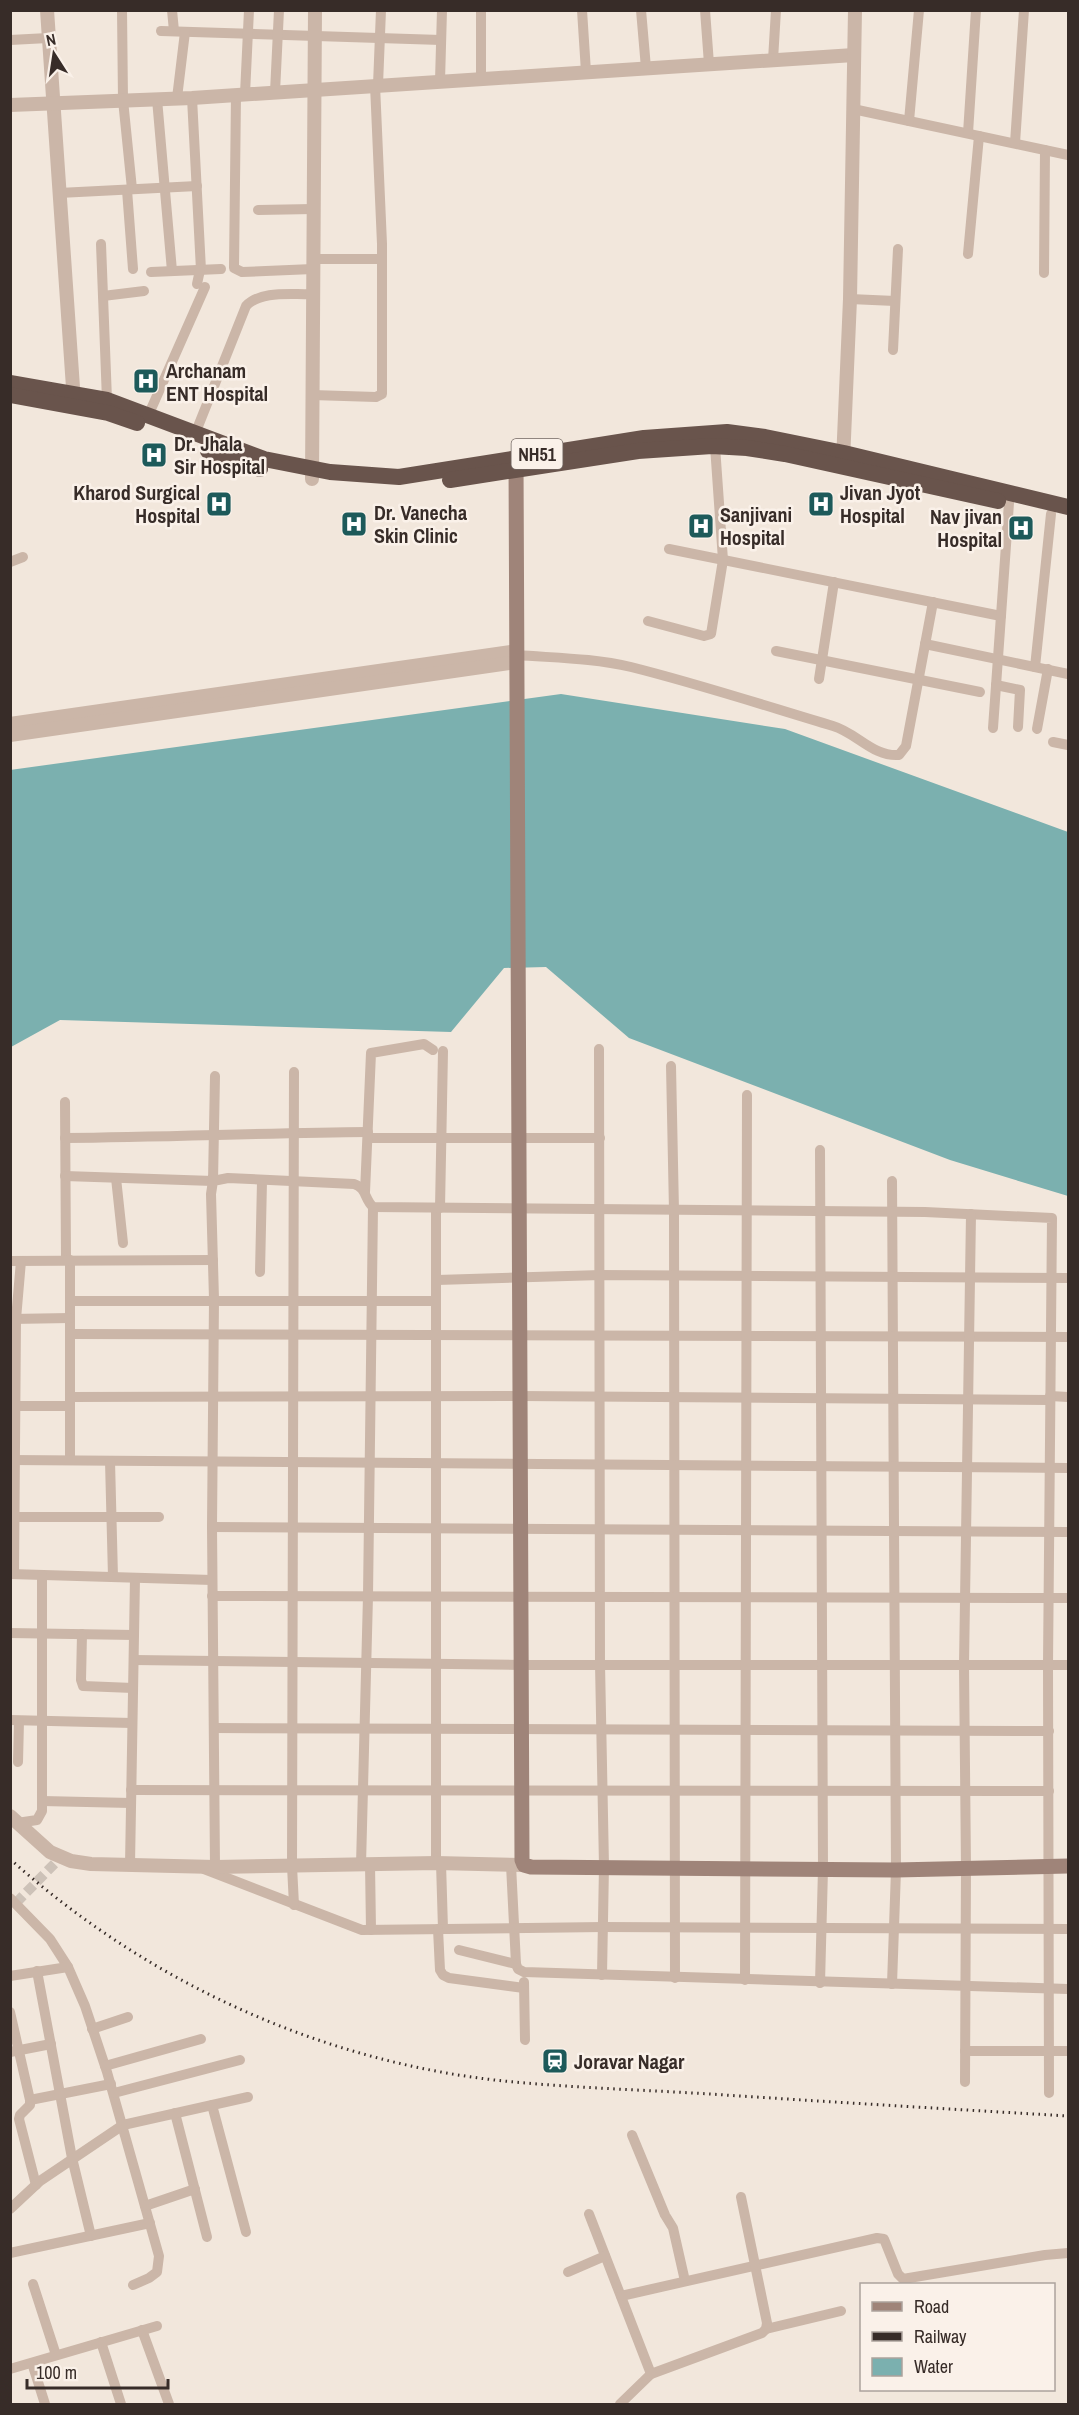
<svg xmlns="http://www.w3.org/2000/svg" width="1079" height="2415" viewBox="0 0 1079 2415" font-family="'Archivo Narrow',sans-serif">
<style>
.water{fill:#7bb0af}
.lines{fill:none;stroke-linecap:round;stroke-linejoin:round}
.minor-tunnel{stroke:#cdc2b8;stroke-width:10;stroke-dasharray:10 5;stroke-linecap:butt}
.minor{stroke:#cbb6a8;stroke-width:10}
.tertiary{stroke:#cbb6a8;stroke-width:14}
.secondary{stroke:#9f8479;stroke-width:15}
.trunk{stroke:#69544c;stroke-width:16}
.rail{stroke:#372c28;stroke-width:3;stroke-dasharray:1.5 4.5;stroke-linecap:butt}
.labels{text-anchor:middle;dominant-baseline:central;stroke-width:5;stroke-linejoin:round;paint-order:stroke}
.shield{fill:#faf1e9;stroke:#726762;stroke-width:1.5}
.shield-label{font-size:18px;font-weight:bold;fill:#372c28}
.poi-label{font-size:20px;font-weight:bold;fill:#372c28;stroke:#faf1e9;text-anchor:start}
</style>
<rect width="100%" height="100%" fill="#f2e7dc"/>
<path class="water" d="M 561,694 L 785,729 L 1068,832 L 1068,1196 L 950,1160 L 629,1038 L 546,967 L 504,968 L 451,1032 L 60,1020 L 11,1047 L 10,770 Z"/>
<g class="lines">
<path class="minor-tunnel" d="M 16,1903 L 61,1857"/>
<g class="minor">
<path d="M 122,10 L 123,100 L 132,189"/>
<path d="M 172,10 L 174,31"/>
<path d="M 582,10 L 586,72"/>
<path d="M 641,10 L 646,68"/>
<path d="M 705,10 L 709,64"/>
<path d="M 161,31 L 441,40"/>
<path d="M 10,40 L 48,38"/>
<path d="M 773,60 L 776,10"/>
<path d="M 481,78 L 481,10"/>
<path d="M 440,81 L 442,10"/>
<path d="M 378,85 L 381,10"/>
<path d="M 275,92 L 279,10"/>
<path d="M 236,94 L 234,268 L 242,272 L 313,269"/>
<path d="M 245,94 L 249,10"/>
<path d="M 177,98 L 185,32"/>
<path d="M 192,98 L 201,270"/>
<path d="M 157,99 L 172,271"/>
<path d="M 853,109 L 1068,155"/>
<path d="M 909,121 L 919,10"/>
<path d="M 968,133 L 976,10"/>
<path d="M 1015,143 L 1024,10"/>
<path d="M 127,190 L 133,269"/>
<path d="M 59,193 L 197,186"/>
<path d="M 258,210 L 313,209"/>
<path d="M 101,244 L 107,400"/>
<path d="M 968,254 L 979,136"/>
<path d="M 313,259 L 382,259"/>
<path d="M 151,272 L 221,269"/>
<path d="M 1044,273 L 1045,150"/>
<path d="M 197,284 L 200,270"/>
<path d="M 103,296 L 144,291"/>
<path d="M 850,299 L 895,301"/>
<path d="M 893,350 L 898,249"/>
<path d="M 312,395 L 376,397 L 382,394 L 382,244 L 375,85"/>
<path d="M 148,416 L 205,287"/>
<path d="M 195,434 L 246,306 C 261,290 292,295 312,294"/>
<path d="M 669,549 L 1001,616"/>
<path d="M 10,562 L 23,557"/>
<path d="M 648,621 L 704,636 L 711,634 L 723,560 L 715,446"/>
<path d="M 925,644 L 1068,674"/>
<path d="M 776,651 L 980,692"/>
<path d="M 517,655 C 555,658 593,658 631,667 C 699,684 766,706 833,726 C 857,733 873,757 899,755 L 906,746 L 933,602"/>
<path d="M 1035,667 L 1051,514"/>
<path d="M 819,679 L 834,582"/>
<path d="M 996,685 L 1020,690 L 1018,727"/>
<path d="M 993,728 L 1009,503"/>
<path d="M 1037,729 L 1048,669"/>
<path d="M 1053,742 L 1068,745"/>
<path d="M 599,1049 L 600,1664 L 604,1866 L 602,1975"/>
<path d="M 671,1066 L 674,1211 L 675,1978"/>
<path d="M 65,1102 L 66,1260"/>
<path d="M 65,1138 C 166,1137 267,1133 368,1132"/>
<path d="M 368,1138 L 600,1138"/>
<path d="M 65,1176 L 213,1181 L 215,1076"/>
<path d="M 116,1178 L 123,1243"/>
<path d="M 892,1181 L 896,1870 L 892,1984"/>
<path d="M 365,1192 L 371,1053 L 424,1044 L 433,1050"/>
<path d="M 440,1208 L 443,1051"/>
<path d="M 70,1260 L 70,1460"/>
<path d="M 10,1261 L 213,1260"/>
<path d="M 260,1272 L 262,1181"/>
<path d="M 437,1280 L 601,1275 L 1068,1278"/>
<path d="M 70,1301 L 436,1301"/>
<path d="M 11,1319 L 70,1318"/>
<path d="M 70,1334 L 1068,1337"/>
<path d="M 1050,1396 L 1068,1397"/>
<path d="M 70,1397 L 520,1396 L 1050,1400"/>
<path d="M 11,1406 L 70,1406"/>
<path d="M 10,1460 L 1068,1468"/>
<path d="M 110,1461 L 113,1577"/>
<path d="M 11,1517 L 159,1517"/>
<path d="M 212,1527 L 1068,1532"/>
<path d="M 10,1574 L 212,1580"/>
<path d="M 14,1574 L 16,1319 L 21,1261"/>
<path d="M 212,1596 L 1068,1598"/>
<path d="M 10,1633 L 134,1635"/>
<path d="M 82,1634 L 81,1680 L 83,1686 L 133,1688"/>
<path d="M 134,1660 L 521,1665 L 1068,1665"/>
<path d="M 10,1720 L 132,1723"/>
<path d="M 214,1728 L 1049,1731"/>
<path d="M 18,1762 L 19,1721"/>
<path d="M 131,1790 L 1049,1791"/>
<path d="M 42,1801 L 131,1803"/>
<path d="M 17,1823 L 37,1820 L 42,1811 L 42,1575"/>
<path d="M 436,1863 L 436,1208"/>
<path d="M 441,1863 L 443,1929"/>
<path d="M 370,1864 L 371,1930"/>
<path d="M 130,1865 L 135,1578"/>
<path d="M 361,1865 L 368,1596 L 373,1207"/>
<path d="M 511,1865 L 516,1964 L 518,1969 L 524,1972 L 1068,1989"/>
<path d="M 215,1867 L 212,1527 L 214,1299 L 211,1194 L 213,1181 L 228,1178 L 354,1184 C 367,1188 364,1199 373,1207 L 925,1212 L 1052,1218 L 1048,1665 L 1049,2093"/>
<path d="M 204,1869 L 362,1930 L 603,1927 L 1068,1929"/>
<path d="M 10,1898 L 50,1939 L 68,1967 L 85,2006 L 107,2072 L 159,2256 L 157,2272 L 149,2278 L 133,2285"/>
<path d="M 294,1905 L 292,1866 L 294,1072"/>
<path d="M 438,1929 L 440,1970 L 443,1975 L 449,1978 L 524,1988"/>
<path d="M 459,1950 L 516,1964"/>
<path d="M 37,1971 L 72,2158 L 91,2236"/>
<path d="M 10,1976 L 68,1967"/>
<path d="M 745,1980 L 747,1095"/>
<path d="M 524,1982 L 525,2040"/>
<path d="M 820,1983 L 823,1869 L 820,1150"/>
<path d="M 10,2012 L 30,2100 L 30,2105 L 20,2115 L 19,2119 L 36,2185"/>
<path d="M 92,2029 L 128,2017"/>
<path d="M 965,2051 L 1068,2051"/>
<path d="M 10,2052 L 51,2044"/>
<path d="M 105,2066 L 201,2039"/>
<path d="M 965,2082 L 966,1868 L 964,1665 L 971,1214"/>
<path d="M 114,2093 L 240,2060"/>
<path d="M 30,2100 L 111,2084"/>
<path d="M 212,2105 L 246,2232"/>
<path d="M 175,2113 L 207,2237"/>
<path d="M 632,2135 L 665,2215 L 673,2228 L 685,2281"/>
<path d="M 145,2206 L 195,2189"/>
<path d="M 10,2209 L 40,2181 L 123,2125 L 248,2097"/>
<path d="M 589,2214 L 651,2374"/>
<path d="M 10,2253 L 150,2223"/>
<path d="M 568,2272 L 605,2256"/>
<path d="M 33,2284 L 56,2355"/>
<path d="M 621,2296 L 877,2238 L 884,2239 L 898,2274 L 903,2279 L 1045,2255 L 1068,2253"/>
<path d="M 766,2329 L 841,2311"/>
<path d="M 142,2330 L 169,2404"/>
<path d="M 101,2342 L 121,2404"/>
<path d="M 32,2363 L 45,2404"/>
<path d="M 10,2369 L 157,2326"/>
<path d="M 620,2404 L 651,2374 L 762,2333 L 766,2329 L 767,2323 L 741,2197"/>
</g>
<g class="tertiary">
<path d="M 47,10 L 74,402"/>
<path d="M 10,105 L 192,98 L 854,55"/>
<path d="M 843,461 L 850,299 L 855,10"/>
<path d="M 312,479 L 315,10"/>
<path d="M 10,724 L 517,651"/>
<path d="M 10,735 L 517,662"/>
<path d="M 10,1816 L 50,1852 L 71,1861 L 91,1864 L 215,1867 L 436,1863 L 524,1865"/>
</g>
<path class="secondary" d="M 516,460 L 522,1860 L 524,1865 L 531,1867 L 896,1870 L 1068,1866"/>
<g class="trunk">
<path d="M 10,383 L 107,400 L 264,459 L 330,472 L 399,477 L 644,438 L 727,432 L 765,437 L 844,453 L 1068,507"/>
<path d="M 10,395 L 108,413 L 137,423"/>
<path d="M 208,451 L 260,469"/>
<path d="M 450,480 L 638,451 L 712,446 L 747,448 L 785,454 L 998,501"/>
</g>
<path class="rail" d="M 10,1859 C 149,1984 328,2065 514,2082 C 579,2088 645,2090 710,2094 C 830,2102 949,2109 1068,2116"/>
</g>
<defs>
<symbol id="hospital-square" viewBox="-11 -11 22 22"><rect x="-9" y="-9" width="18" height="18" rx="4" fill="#1d5a5a" stroke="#faf1e9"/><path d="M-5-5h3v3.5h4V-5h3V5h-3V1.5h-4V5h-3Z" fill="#fff"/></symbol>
<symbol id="station-square" viewBox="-11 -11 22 22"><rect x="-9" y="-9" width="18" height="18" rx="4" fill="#1d5a5a" stroke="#faf1e9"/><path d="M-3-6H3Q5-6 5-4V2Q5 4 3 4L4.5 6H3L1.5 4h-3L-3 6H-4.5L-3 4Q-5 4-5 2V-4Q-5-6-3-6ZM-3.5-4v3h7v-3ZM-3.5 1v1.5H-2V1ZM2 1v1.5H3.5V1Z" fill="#fff"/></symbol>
</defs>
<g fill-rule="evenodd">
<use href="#hospital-square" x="131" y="366" width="30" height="30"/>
<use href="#hospital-square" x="139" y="440" width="30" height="30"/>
<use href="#hospital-square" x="204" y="489" width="30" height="30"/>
<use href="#hospital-square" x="806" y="489" width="30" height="30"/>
<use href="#hospital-square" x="339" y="509" width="30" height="30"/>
<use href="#hospital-square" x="686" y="511" width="30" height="30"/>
<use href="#hospital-square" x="1006" y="513" width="30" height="30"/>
<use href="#station-square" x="540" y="2046" width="30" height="30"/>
</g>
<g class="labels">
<rect class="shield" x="511.5" y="439" width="51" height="30" rx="4.5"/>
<g class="shield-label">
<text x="537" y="454">NH51</text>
</g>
<g class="poi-label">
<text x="166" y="370">Archanam<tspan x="166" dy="23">ENT Hospital</tspan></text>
<text x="174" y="443">Dr. Jhala<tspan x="174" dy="23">Sir Hospital</tspan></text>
<text x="200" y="492" text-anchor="end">Kharod Surgical<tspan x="200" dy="23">Hospital</tspan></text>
<text x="840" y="492">Jivan Jyot<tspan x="840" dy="23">Hospital</tspan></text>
<text x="374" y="512">Dr. Vanecha<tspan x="374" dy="23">Skin Clinic</tspan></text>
<text x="720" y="514">Sanjivani<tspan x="720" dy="23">Hospital</tspan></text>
<text x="1002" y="516" text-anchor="end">Nav jivan<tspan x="1002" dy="23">Hospital</tspan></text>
<text x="574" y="2061">Joravar Nagar</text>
</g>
</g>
<rect width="1079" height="2415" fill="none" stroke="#372c28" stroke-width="24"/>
<rect x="860" y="2283" width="195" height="108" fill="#faf1e9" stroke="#aca29c" stroke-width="1.5"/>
<rect x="872" y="2302" width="30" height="9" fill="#9f8479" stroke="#aca29c" stroke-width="1.5"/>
<text x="914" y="2313" font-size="18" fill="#372c28">Road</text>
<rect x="872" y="2332" width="30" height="9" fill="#372c28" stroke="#aca29c" stroke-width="1.5"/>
<text x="914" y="2343" font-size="18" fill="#372c28">Railway</text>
<rect x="872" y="2358" width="30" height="18" fill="#7bb0af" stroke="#aca29c" stroke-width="1.5"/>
<text x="914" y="2373" font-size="18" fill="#372c28">Water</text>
<g transform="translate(54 54) rotate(348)" stroke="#faf1e9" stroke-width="4.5" paint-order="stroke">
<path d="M0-4.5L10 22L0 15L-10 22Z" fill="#372c28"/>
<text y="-9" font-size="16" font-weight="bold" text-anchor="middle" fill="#372c28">N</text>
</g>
<path d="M27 2379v9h141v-9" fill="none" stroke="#372c28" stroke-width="3"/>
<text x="36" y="2379" font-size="18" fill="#372c28" stroke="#faf1e9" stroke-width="4.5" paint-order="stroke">100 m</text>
</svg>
